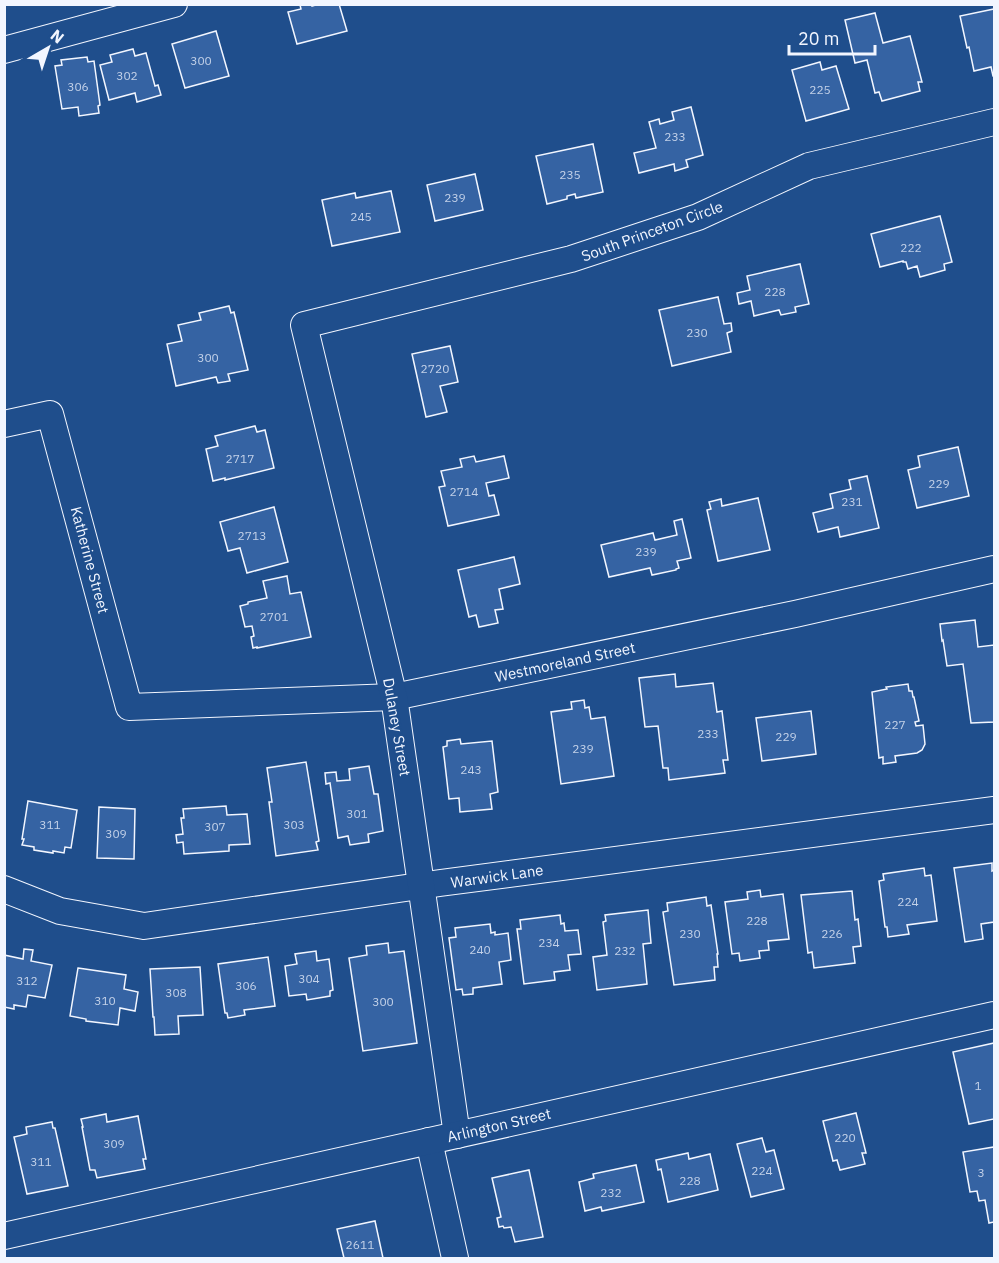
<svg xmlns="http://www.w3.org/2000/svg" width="999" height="1263" viewBox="0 0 999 1263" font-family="'IBM Plex Sans',sans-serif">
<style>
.building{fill:#3563a3;stroke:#f2f6ff;stroke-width:1.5}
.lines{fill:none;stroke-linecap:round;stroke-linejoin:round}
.minor-casing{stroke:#f2f6ff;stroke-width:28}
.minor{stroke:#1f4e8c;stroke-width:26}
.labels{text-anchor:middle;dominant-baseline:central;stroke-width:4.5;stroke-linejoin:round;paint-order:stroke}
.number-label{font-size:12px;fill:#c3d1e8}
.street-label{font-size:15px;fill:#f2f6ff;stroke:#1f4e8c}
</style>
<rect width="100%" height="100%" fill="#1f4e8c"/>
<g class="building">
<path d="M 302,4 L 311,4 L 312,6 L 319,4 L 339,4 L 347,31 L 297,44 L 288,12 L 301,9 L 300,5 Z"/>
<path d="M 994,9 L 994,76 L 993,76 L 991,67 L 974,71 L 969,47 L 967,48 L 960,16 Z"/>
<path d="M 875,13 L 883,43 L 910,36 L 922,82 L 918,82 L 920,91 L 882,101 L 879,92 L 875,93 L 867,60 L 855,63 L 845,20 Z"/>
<path d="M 216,31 L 229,76 L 185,88 L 172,44 Z"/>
<path d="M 133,49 L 135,56 L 146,53 L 155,86 L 158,85 L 161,95 L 137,102 L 135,93 L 109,100 L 100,65 L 112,62 L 110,55 Z"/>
<path d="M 87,57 L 88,62 L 94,61 L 100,105 L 98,106 L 99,113 L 79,116 L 78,107 L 62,109 L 55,66 L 62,65 L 61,60 Z"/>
<path d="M 820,62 L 822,70 L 836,66 L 849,109 L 806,121 L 792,70 Z"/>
<path d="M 691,107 L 703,155 L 686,160 L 688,167 L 675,171 L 674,164 L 639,173 L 634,153 L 656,148 L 649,122 L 659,119 L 660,124 L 674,120 L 672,112 Z"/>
<path d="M 593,144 L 603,192 L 576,198 L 575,194 L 567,196 L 567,199 L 547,204 L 536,156 Z"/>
<path d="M 475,174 L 483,210 L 435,221 L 427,185 Z"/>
<path d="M 391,191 L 400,232 L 332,246 L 322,200 L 355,193 L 356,198 Z"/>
<path d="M 940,216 L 952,262 L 944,264 L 945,270 L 920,277 L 917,266 L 908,269 L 906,262 L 903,262 L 903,261 L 880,267 L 871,234 Z"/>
<path d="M 800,264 L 809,304 L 795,307 L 796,312 L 781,315 L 779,310 L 754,316 L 751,301 L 739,304 L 737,293 L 750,290 L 747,276 Z"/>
<path d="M 718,297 L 724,324 L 731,323 L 732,331 L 727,333 L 731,352 L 672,366 L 659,310 Z"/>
<path d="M 229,306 L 231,313 L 234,312 L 248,370 L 228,374 L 230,381 L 218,383 L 216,377 L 176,386 L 167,344 L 182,341 L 178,325 L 201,320 L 199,313 Z"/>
<path d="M 450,346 L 458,382 L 440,386 L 447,412 L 426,417 L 412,354 Z"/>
<path d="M 255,426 L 257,432 L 265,430 L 274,468 L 225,480 L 225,478 L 213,481 L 206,449 L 218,446 L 215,436 Z"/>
<path d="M 958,447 L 969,496 L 917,508 L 908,470 L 920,467 L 918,456 Z"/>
<path d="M 474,456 L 476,462 L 504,456 L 509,478 L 486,483 L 489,496 L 494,495 L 499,515 L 448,526 L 439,487 L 445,486 L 441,471 L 462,467 L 460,459 Z"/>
<path d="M 867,476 L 879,528 L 840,537 L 838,527 L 818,532 L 813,513 L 833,508 L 830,494 L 851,489 L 849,480 Z"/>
<path d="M 758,498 L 770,550 L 718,561 L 707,510 L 711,509 L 709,502 L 721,499 L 722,506 Z"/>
<path d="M 274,507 L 288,562 L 247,573 L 240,548 L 228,551 L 220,522 Z"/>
<path d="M 682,519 L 691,558 L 677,561 L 679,568 L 676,569 L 676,570 L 652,575 L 650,568 L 609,577 L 601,545 L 653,533 L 655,540 L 677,535 L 674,521 Z"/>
<path d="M 514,557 L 520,584 L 499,589 L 503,609 L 495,610 L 498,623 L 479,627 L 476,615 L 469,617 L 458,570 Z"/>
<path d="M 287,576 L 290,594 L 301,592 L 311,637 L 257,648 L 257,647 L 253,648 L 251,637 L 254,636 L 252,626 L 245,627 L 240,606 L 248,604 L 248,602 L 267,598 L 263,581 Z"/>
<path d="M 975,620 L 978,647 L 994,645 L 994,722 L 971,723 L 963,664 L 947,666 L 943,640 L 942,641 L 940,624 Z"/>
<path d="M 675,674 L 676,687 L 713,683 L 717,712 L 722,711 L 728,760 L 723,760 L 725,773 L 669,780 L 668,768 L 663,768 L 658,726 L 645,727 L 639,678 Z"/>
<path d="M 908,684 L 909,691 L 912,691 L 913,697 L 914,697 L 919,721 L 915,722 L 916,726 L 923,725 L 925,744 L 922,750 L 917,753 L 895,756 L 896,762 L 883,764 L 883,757 L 879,758 L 872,692 L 887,689 L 886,687 Z"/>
<path d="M 584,700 L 585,708 L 589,707 L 591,719 L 605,717 L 614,776 L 561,784 L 551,712 L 572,709 L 571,702 Z"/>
<path d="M 811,711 L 816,754 L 762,761 L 756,718 Z"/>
<path d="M 460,739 L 461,744 L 492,741 L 498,792 L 490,794 L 492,809 L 460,812 L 459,798 L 449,799 L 443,747 L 447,746 L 447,741 Z"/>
<path d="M 306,762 L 319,841 L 316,842 L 318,850 L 276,856 L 269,802 L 272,802 L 267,768 Z"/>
<path d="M 369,766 L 374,794 L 378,794 L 383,831 L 368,834 L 369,842 L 350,845 L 348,836 L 338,838 L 330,783 L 326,784 L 325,773 L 336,772 L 337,781 L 350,780 L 349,769 Z"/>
<path d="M 28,801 L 77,810 L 71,848 L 65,847 L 64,853 L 53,851 L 53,853 L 34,850 L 34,847 L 22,845 L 24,839 L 22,839 Z"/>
<path d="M 226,806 L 227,815 L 247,814 L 250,844 L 229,845 L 229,851 L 184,854 L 183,842 L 177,843 L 176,835 L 183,834 L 181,818 L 184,818 L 183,809 Z"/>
<path d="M 99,807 L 135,809 L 134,859 L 97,858 Z"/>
<path d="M 992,863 L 992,871 L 994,870 L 994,922 L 981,924 L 983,939 L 965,942 L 954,868 Z"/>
<path d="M 924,868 L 925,876 L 931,875 L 937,921 L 907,925 L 909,934 L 888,937 L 887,927 L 885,927 L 879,881 L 884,880 L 883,874 Z"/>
<path d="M 760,890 L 761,897 L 783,894 L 789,939 L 768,941 L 769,950 L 759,951 L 760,958 L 740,961 L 739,953 L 732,954 L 725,902 L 748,899 L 747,892 Z"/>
<path d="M 852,891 L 855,920 L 858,919 L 861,946 L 853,947 L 855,963 L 814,968 L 812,952 L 808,953 L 801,895 Z"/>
<path d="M 706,897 L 707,906 L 711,905 L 718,954 L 717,954 L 718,967 L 714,967 L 715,980 L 674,985 L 663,912 L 668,911 L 667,903 Z"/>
<path d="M 648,910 L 651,943 L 643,944 L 647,984 L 597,990 L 593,957 L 607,955 L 603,922 L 606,921 L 605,915 Z"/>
<path d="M 560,915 L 561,924 L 564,923 L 565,931 L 578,930 L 581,954 L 568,955 L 570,970 L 554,972 L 555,980 L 524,984 L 517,929 L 521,929 L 520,920 Z"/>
<path d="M 490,924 L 491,933 L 495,932 L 495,935 L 508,933 L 511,960 L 499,962 L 502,984 L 473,988 L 473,994 L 463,995 L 462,989 L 456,990 L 449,938 L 456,937 L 455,928 Z"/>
<path d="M 388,943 L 389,953 L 404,951 L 417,1043 L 363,1051 L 349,958 L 367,955 L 366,946 Z"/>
<path d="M 24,949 L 33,950 L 31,961 L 52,965 L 45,998 L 28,995 L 26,1007 L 14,1005 L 14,1009 L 4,1007 L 4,955 L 23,959 Z"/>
<path d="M 316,951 L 317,961 L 329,959 L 333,990 L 330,991 L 330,996 L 307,1000 L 306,994 L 289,996 L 285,966 L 297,964 L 295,954 Z"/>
<path d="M 268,957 L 275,1006 L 244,1010 L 245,1015 L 228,1018 L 227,1013 L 225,1013 L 218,964 Z"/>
<path d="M 200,967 L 203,1015 L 178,1016 L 179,1034 L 155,1035 L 154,1017 L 153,1017 L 150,969 Z"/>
<path d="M 78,968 L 126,975 L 124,989 L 138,992 L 135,1011 L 120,1008 L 118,1025 L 86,1021 L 86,1019 L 70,1016 Z"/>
<path d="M 994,1043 L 994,1119 L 969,1124 L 953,1052 Z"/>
<path d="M 856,1113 L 866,1153 L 862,1153 L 865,1164 L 840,1170 L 837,1160 L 833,1161 L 823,1121 Z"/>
<path d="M 106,1114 L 107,1122 L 138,1116 L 146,1159 L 143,1159 L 145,1169 L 97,1178 L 95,1170 L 90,1170 L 82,1127 L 83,1127 L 81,1119 Z"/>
<path d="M 52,1122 L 53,1128 L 55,1128 L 68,1186 L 27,1194 L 14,1137 L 27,1134 L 26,1127 Z"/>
<path d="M 762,1138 L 766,1152 L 774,1150 L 784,1189 L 751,1197 L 737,1144 Z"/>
<path d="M 994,1147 L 994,1222 L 989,1223 L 985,1200 L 979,1201 L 977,1191 L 970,1192 L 963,1152 Z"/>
<path d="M 688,1153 L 689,1159 L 710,1154 L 718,1190 L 668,1202 L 661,1169 L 658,1170 L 656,1160 Z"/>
<path d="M 636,1165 L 644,1202 L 602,1211 L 601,1207 L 585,1211 L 579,1182 L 594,1178 L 593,1174 Z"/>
<path d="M 529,1170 L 543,1237 L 515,1242 L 511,1227 L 504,1228 L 503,1226 L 499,1227 L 497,1218 L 501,1217 L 492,1178 Z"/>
<path d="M 375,1221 L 383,1258 L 344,1258 L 337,1229 Z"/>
</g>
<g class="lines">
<defs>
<g id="minor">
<path d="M 4,50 L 174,4"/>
<path d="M 4,424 L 50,414 L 129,707 L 394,697 L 795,614 L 994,569"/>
<path d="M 4,889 L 60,911 L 144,926 L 440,883 L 994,810"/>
<path d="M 457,1135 L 394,697 L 304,325 L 571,259 L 698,217 L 809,166 L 994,122"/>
<path d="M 429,1141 L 455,1258"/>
<path d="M 4,1236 L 994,1015"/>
</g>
</defs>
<use href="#minor" class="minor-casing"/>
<use href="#minor" class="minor"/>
</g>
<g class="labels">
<g class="number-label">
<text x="201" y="60">300</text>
<text x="127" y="75">302</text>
<text x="78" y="86">306</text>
<text x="820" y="89">225</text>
<text x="675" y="136">233</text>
<text x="570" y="174">235</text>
<text x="455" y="197">239</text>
<text x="361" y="216">245</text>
<text x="911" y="247">222</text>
<text x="775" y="291">228</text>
<text x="697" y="332">230</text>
<text x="208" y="357">300</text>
<text x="435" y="368">2720</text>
<text x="240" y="458">2717</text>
<text x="939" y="483">229</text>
<text x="464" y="491">2714</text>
<text x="852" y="501">231</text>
<text x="252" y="535">2713</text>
<text x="646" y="551">239</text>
<text x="274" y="616">2701</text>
<text x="895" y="724">227</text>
<text x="708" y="733">233</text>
<text x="786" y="736">229</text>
<text x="583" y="748">239</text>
<text x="471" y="769">243</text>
<text x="357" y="813">301</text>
<text x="50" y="824">311</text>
<text x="294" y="824">303</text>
<text x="215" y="826">307</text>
<text x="116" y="833">309</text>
<text x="908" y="901">224</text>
<text x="757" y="920">228</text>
<text x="690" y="933">230</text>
<text x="832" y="933">226</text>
<text x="549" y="942">234</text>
<text x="480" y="949">240</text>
<text x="625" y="950">232</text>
<text x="309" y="978">304</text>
<text x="27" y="980">312</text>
<text x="246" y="985">306</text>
<text x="176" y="992">308</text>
<text x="105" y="1000">310</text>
<text x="383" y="1001">300</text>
<text x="978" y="1085">1</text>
<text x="845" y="1137">220</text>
<text x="114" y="1143">309</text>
<text x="41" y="1161">311</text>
<text x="762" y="1170">224</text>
<text x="981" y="1172">3</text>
<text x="690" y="1180">228</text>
<text x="611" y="1192">232</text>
<text x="360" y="1244">2611</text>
</g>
<g class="street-label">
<text transform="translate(652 231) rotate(-20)">South Princeton Circle</text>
<text transform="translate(90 560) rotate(75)">Katherine Street</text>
<text transform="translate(565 662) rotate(-12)">Westmoreland Street</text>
<text transform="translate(397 727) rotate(80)">Dulaney Street</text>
<text transform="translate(497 876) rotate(-8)">Warwick Lane</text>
<text transform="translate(499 1125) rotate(-13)">Arlington Street</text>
</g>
</g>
<rect width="999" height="1263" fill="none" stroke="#f2f6ff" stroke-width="12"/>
<g transform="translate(48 48) rotate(39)" stroke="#1f4e8c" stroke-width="4.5" paint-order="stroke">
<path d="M0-4.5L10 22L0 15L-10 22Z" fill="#f2f6ff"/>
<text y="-9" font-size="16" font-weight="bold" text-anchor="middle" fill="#f2f6ff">N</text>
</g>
<path d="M789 45v9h86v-9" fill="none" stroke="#f2f6ff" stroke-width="3"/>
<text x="798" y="45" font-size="18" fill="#f2f6ff" stroke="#1f4e8c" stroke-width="4.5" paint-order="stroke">20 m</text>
</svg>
